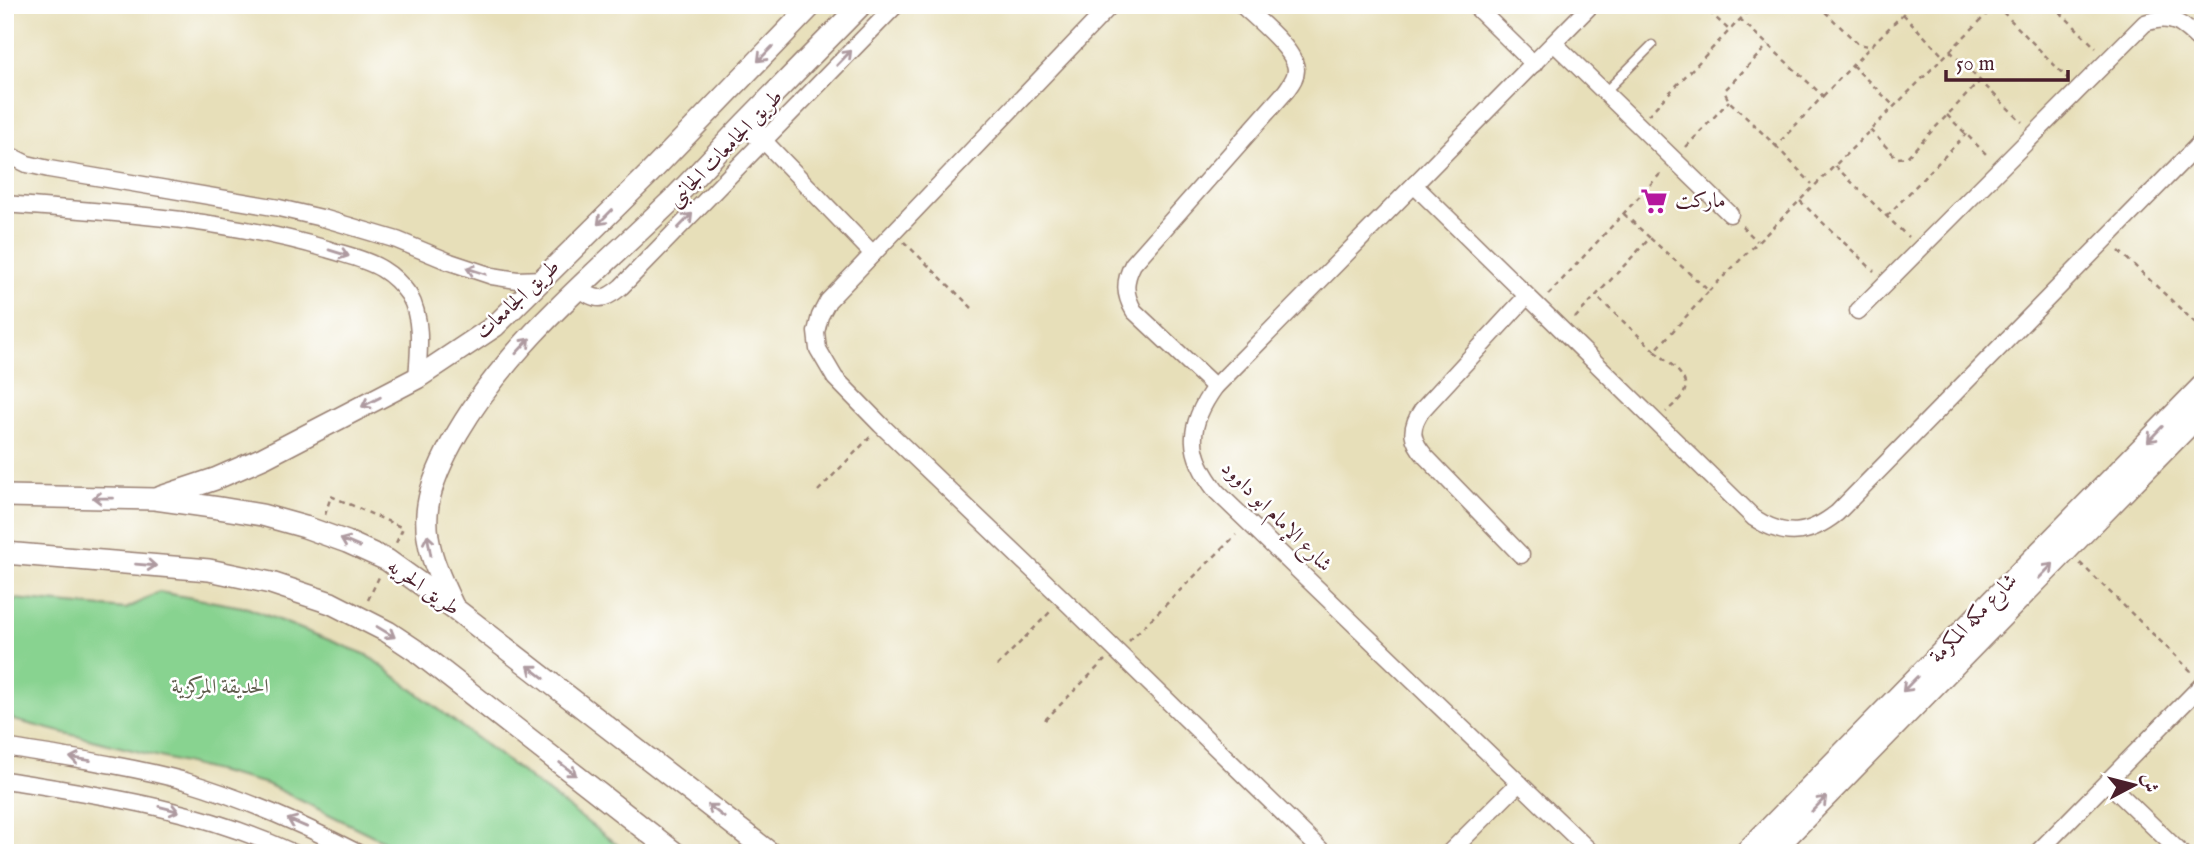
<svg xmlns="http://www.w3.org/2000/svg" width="2208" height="858" viewBox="0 0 2208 858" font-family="'IM FELL English',Amiri,serif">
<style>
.green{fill:#88d390;stroke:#69795e;stroke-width:2}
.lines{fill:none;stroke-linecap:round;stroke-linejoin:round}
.lane-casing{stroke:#987f72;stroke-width:11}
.street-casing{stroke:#987f72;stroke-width:19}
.secondary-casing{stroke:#987f72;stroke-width:24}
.path{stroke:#987f72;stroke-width:2.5;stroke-dasharray:5 5;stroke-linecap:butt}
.lane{stroke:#fff;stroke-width:8}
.street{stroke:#fff;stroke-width:16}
.secondary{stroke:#fff;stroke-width:21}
.oneway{stroke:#ae9aa0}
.labels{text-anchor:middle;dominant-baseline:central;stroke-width:5;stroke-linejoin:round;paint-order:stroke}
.street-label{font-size:21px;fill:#4a1f2b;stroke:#fff}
.poi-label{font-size:21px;fill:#4a1f2b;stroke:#fff;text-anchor:start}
.park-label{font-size:21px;fill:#605e4e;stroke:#fff}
</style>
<rect width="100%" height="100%" fill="#fff"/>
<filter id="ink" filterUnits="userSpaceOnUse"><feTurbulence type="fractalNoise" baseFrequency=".0143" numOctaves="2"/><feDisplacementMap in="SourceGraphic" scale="14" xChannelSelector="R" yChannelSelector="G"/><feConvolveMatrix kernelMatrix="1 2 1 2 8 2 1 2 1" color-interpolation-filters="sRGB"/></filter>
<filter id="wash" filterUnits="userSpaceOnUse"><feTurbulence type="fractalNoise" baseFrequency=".00686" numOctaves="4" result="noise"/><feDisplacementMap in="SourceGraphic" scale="28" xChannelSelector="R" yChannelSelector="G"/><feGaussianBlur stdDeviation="1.57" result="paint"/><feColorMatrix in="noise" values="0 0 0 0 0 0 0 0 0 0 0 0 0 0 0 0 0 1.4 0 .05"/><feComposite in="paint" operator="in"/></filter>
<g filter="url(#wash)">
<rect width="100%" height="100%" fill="#e7dfb9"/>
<path class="green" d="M 159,592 L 248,608 L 367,655 L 628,853 L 408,853 L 267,784 L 13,720 L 5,697 L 5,625 L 15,599 L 126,609 Z"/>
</g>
<g filter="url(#ink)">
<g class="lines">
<defs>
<path id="lane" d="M 1605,92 L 1652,45"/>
<g id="street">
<path d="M 1111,5 L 828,301 L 820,316 L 816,332 L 818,349 L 835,378 L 881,425 L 1063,599 L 1324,853"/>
<path d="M 1474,5 L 1534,64"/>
<path d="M 1591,5 L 1215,387 C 1186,427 1187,454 1217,492 L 1592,853"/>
<path d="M 1554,43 L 1730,214"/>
<path d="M 764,141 L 873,254"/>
<path d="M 5,153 L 27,164 L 49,169 L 279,208 L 326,219 L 397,240 L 450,262 L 492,276 L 517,280 L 543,279"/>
<path d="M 1414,185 L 1754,518 C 1785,538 1808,536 1837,513 L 2203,140"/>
<path d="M 5,204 C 110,212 226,219 327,249 C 345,255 366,259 382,269 C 392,275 402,285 409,295 C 423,319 419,351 417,378"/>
<path d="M 578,288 C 597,301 603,302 621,287 L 896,5"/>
<path d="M 1858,311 L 2145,23 C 2173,13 2184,25 2203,44"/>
<path d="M 1215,387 L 1134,311 C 1124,294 1124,281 1133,264 L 1286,91 C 1290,85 1296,78 1296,70 C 1296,50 1256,19 1242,5"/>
<path d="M 1521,555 L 1426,457 C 1411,440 1409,429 1422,410 L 1527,296"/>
<path d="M 5,747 C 65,757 126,765 185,781 C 245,799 302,824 358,853"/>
<path d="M 5,780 C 107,796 199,809 294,853"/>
<path d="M 2107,782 L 2181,853"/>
<path d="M 1449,853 L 1519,783"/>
<path d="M 2037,853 L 2203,684"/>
</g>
<g id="secondary">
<path d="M 746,123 L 764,141"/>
<path d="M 5,496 L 155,499 L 219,508 L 262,515 L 305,527 L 347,542 L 387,560 L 454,608 L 770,853"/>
<path d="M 161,497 L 215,479 L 263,458 L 417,378 L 495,326 L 646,177 L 812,5"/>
<path d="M 5,553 L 209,570 L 271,583 L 331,603 L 388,632 L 415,650 L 675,853"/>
<path d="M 453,606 C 438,574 422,542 428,505 C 432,479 445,454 458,432 C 512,340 598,272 673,199 C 698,174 721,148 746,122 C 784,83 823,44 861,5"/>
<path d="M 1745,853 L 2203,385"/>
<path d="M 1771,853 L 2203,411"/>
</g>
</defs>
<use href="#lane" class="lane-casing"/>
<use href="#street" class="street-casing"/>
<use href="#secondary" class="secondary-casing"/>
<g class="path">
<path d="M 1702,5 L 1729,30"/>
<path d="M 1741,5 L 1748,11"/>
<path d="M 1818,5 L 1858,44 L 1868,46 L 1873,44 L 1912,5"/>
<path d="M 1996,5 L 2067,78"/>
<path d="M 2053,5 L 2096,48"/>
<path d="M 1903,14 L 1944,57"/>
<path d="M 1740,19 L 1823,96 L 1776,146 L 1729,101 L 1725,93 L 1726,89 L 1768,45"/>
<path d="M 1950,51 L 2022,122"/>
<path d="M 1852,65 L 1894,106"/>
<path d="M 1823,96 L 1872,45"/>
<path d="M 1648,115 L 1754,5"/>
<path d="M 1947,115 L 1988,156"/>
<path d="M 1870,130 L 1897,158 L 1907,157 L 1980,81"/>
<path d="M 1776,146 L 1812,184"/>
<path d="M 1686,147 L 1729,101"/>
<path d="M 1835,166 L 1908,237"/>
<path d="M 1800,201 L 1874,271"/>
<path d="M 1624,214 L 1650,238"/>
<path d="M 1887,216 L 1966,134"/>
<path d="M 1742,226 L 1757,241"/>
<path d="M 904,242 L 972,308"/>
<path d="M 2119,251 L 2203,330"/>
<path d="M 1709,291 L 1996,5"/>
<path d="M 1548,295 L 1662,172"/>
<path d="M 1575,318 L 1650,238 L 1709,291 L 1655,351 L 1596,296"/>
<path d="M 1655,351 C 1665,360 1689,375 1685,390 C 1683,398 1672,406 1666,412"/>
<path d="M 818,491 L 871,436"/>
<path d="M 325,515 L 331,496 L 403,528 L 396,543"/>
<path d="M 2080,563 L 2193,673"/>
<path d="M 368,600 L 379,577"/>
<path d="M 1129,641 L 1236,535"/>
<path d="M 997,666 L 1051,611"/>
<path d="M 1045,720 L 1105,660"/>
</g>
<use href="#lane" class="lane"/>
<use href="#street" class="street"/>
<use href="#secondary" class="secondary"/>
</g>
<defs><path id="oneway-shaft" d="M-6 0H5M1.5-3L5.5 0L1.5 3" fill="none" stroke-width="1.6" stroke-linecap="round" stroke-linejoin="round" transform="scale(1.75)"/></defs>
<g class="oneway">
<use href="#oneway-shaft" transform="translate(765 54) rotate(134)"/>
<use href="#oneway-shaft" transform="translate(844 58) rotate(-46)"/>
<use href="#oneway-shaft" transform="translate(605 217) rotate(135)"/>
<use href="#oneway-shaft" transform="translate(685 221) rotate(-46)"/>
<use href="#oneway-shaft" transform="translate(339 253) rotate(17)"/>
<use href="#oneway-shaft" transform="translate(476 271) rotate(-162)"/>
<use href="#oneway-shaft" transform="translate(523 346) rotate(-47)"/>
<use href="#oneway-shaft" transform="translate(371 402) rotate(153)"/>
<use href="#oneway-shaft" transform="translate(2155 434) rotate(134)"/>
<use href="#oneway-shaft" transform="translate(103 498) rotate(-179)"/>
<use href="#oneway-shaft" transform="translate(350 543) rotate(-157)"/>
<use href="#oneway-shaft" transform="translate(429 545) rotate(-100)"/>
<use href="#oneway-shaft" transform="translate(146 565) rotate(5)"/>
<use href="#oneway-shaft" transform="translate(2046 571) rotate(-46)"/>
<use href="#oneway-shaft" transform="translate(386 632) rotate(31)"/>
<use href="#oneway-shaft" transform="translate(536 672) rotate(-142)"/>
<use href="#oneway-shaft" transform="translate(1910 684) rotate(134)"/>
<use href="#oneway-shaft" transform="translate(80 759) rotate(-171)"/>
<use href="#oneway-shaft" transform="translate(568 769) rotate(38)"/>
<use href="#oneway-shaft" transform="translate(1819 804) rotate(-46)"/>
<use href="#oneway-shaft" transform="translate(169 809) rotate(14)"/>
<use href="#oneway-shaft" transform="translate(716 811) rotate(-142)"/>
<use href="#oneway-shaft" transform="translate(297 823) rotate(-157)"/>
</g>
</g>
<defs>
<symbol id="supermarket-bare" viewBox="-9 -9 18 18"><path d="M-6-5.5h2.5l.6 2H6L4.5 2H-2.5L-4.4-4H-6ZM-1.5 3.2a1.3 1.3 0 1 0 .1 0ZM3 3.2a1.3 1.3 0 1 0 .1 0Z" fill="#b5179e" stroke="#fff" stroke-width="2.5" paint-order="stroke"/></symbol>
</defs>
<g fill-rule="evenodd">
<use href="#supermarket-bare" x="1635" y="182" width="38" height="38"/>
</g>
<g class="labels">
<g class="street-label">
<text transform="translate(726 149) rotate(-46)">طريق الجامعات الجانبى</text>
<text transform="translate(518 300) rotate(-43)">طريق الجامعات</text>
<text transform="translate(1276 517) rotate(45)">شارع الإمام ابو داوود</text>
<text transform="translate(423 588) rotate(35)">طريق الحريه</text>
<text transform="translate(1974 619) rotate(-46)">شارع مكه المكرمة</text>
</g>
<g class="poi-label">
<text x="1675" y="201">ماركت</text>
</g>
<g class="park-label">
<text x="220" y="687">الحديقة المركزية</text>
</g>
</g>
<rect width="2208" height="858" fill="none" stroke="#fff" stroke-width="28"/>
<g transform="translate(2134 785) rotate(83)" stroke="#ffffff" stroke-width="5" paint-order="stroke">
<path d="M0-5L12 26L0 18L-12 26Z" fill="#4a1f2b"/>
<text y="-10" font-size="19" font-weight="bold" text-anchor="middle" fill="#4a1f2b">ش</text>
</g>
<path d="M1946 70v10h122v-10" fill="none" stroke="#4a1f2b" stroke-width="3.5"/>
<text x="1956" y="70" font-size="21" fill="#4a1f2b" stroke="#ffffff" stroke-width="5" paint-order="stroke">50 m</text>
</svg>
